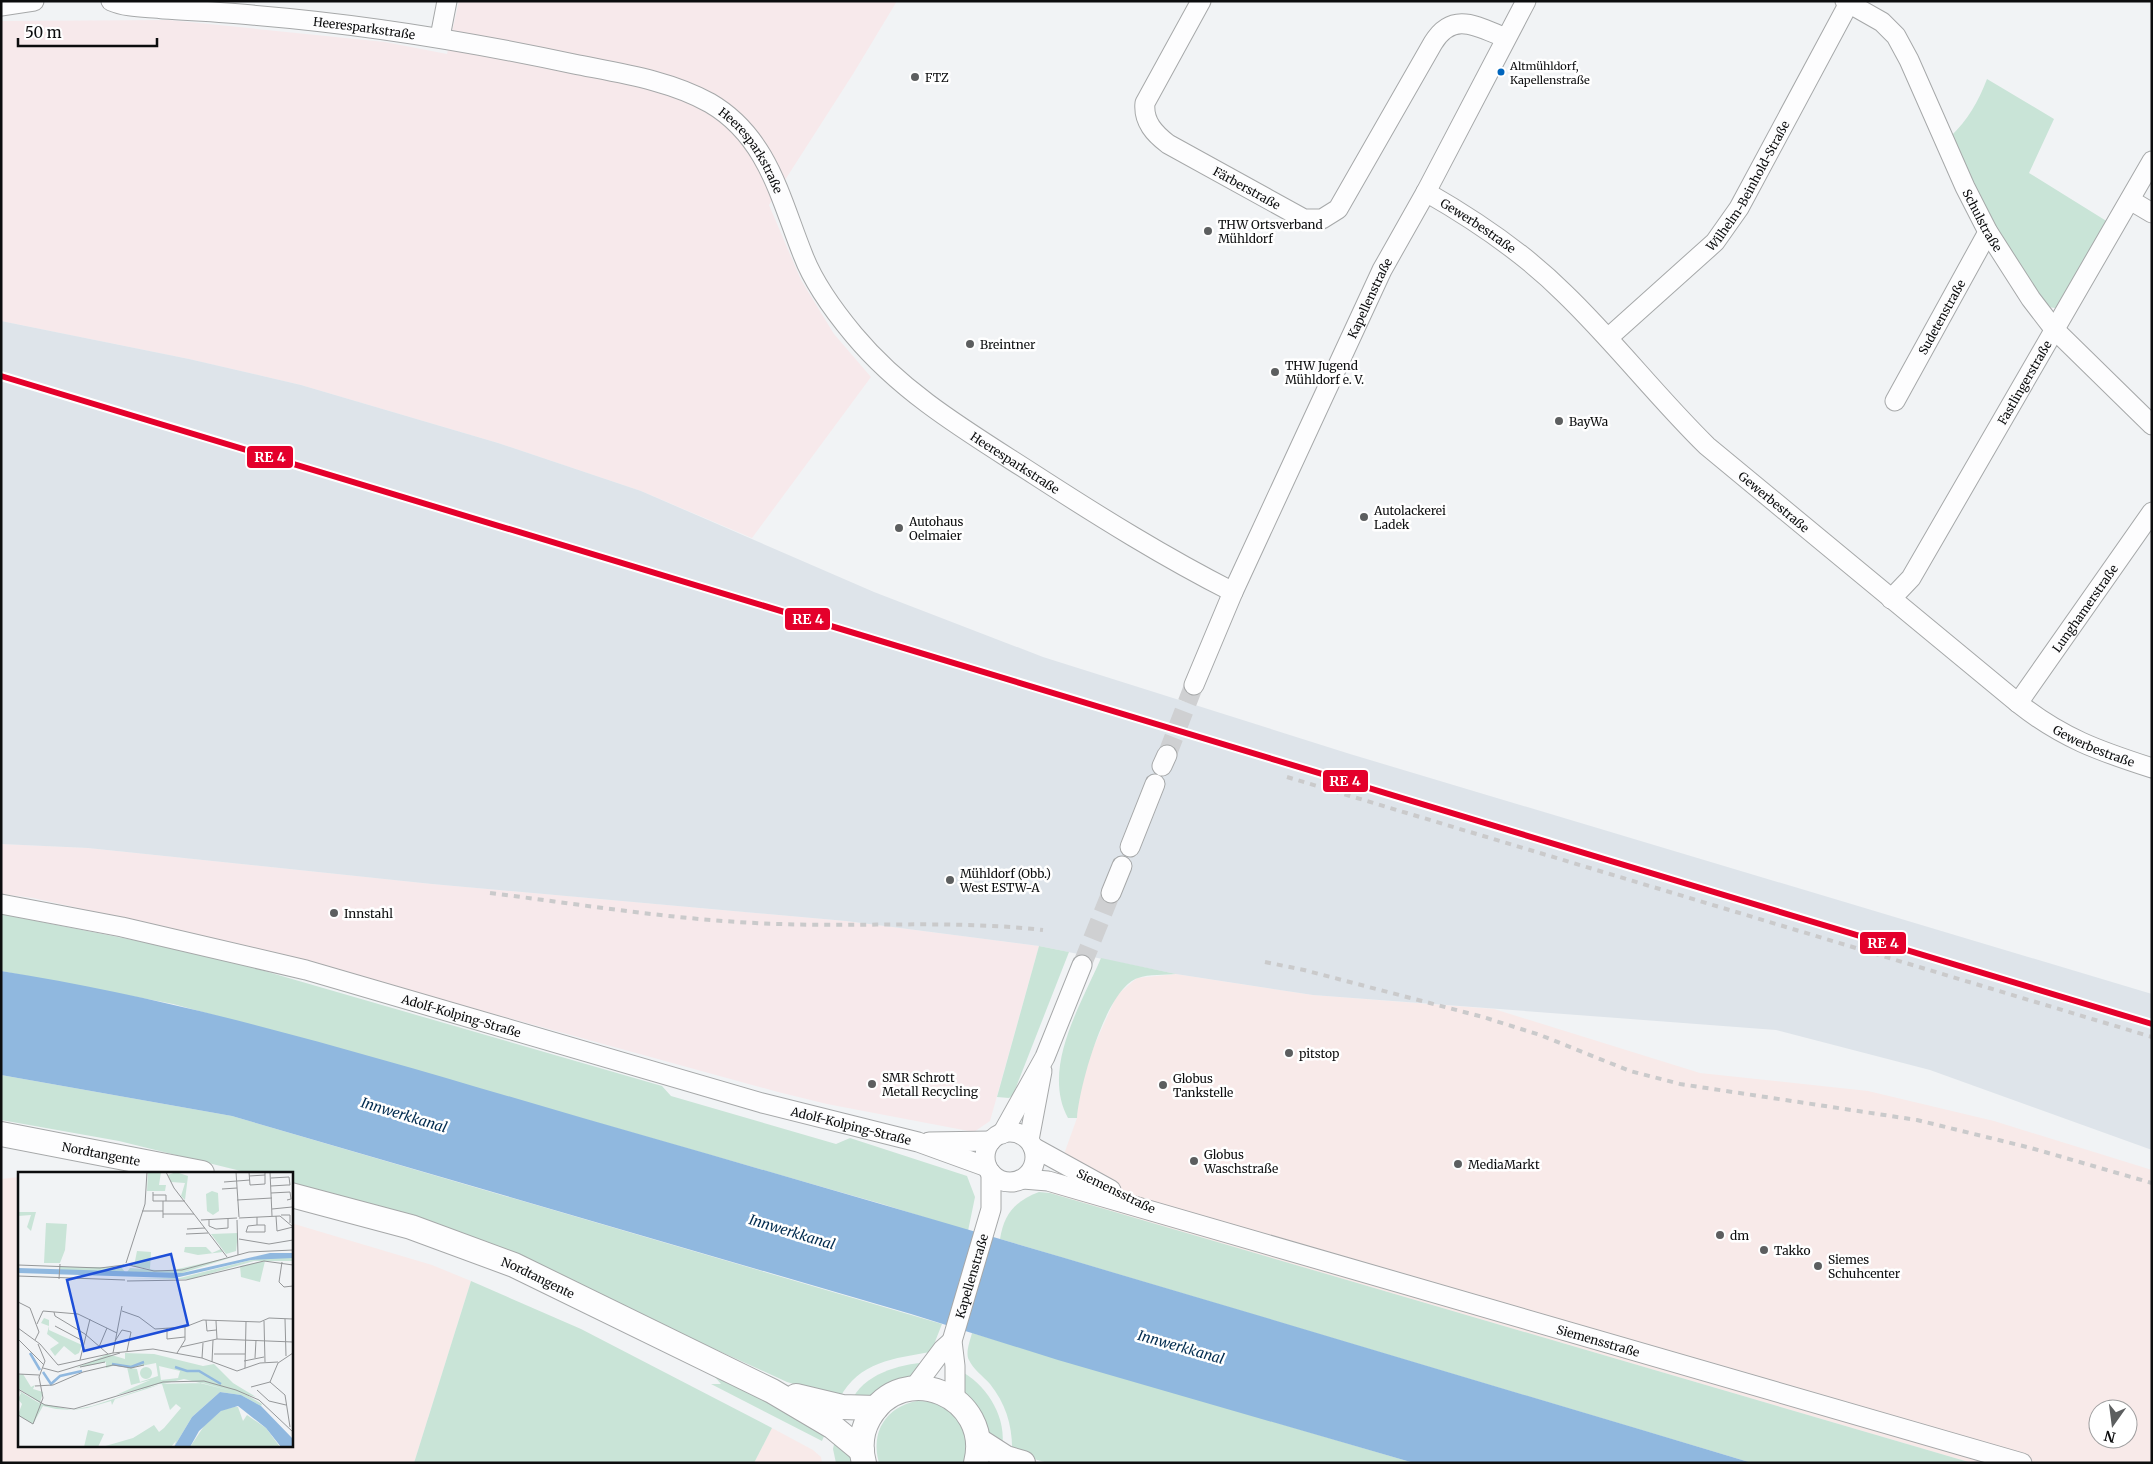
<svg xmlns="http://www.w3.org/2000/svg" width="2153" height="1464" viewBox="0 0 2153 1464" font-family="Merriweather,serif">
<style>
.commercial{fill:#f8eae9;fill-rule:evenodd}
.industrial{fill:#f7e9eb}
.built{fill:#dee4ea}
.green{fill:#c9e4d7}
.water{fill:#90b8df}
.lines{fill:none;stroke-linecap:round;stroke-linejoin:round}
.minor-tunnel{stroke:#cfd0d2;stroke-width:19;stroke-dasharray:19 9;stroke-linecap:butt}
.minor-casing{stroke:#a6a8a9;stroke-width:21}
.major-casing{stroke:#a6a8a9;stroke-width:26}
.minor{stroke:#fdfdfe;stroke-width:19}
.major{stroke:#fdfdfe;stroke-width:24}
.rail{stroke:#cacacb;stroke-width:4;stroke-dasharray:6 6;stroke-linecap:butt}
.rail-1-casing{stroke:#fff;stroke-width:10}
.rail-1{stroke:#e4002b;stroke-width:6}
.bus-dot{fill:#0065bd;stroke:#fff;stroke-width:2}
.poi-dot{fill:#5c5e5f;stroke:#fff;stroke-width:2}
.labels{text-anchor:middle;dominant-baseline:central;stroke-width:5;stroke-linejoin:round;paint-order:stroke}
.bus-label{font-size:11px;fill:#0c0d0e;stroke:#fff;text-anchor:start}
.street-label{font-size:12px;fill:#0c0d0e;stroke:#fff}
.poi-label{font-size:12px;fill:#0c0d0e;stroke:#fff;text-anchor:start}
.water-label{font-size:14px;font-style:italic;fill:#012b4f;stroke:#fff}
.inset-river{fill:none;stroke:#90b8df;stroke-width:2.5}
.inset-road{fill:none;stroke:#959799;stroke-width:1}
.view{fill:#1d4ed8;fill-opacity:0.15;stroke:#1d4ed8;stroke-width:2.5}
.inset-edge{fill:none;stroke:#0c0d0e;stroke-width:2.5}
.line-badge{stroke:#fff;stroke-width:2}
.badge-label{font-size:14px;text-anchor:middle;font-weight:bold;fill:#fff}
</style>
<rect width="100%" height="100%" fill="#f1f3f5"/>
<g class="commercial">
<path d="M 1176,974 L 1313,995 L 1494,1009 L 1700,1073 L 1868,1091 L 1994,1121 L 2152,1170 L 2152,1463 L 1972,1463 L 1050,1193 L 1077,1118 L 1078,1100 L 1089,1057 L 1117,995 L 1137,978 ZM 2098,1409 L 2128,1409 L 2128,1439 L 2098,1439 Z"/>
<path d="M 19,1177 L 19,1445 L 291,1445 L 291,1223 L 432,1265 L 471,1281 L 414,1463 L 1,1463 L 1,1179 Z"/>
<path d="M 772,1428 L 813,1450 L 821,1457 L 822,1463 L 754,1463 Z"/>
</g>
<g class="industrial">
<path d="M 459,1 L 897,1 L 853,74 L 769,205 L 801,280 L 834,334 L 871,377 L 752,538 L 641,491 L 498,443 L 301,385 L 189,359 L 1,321 L 1,21 L 169,20 L 385,42 L 447,54 Z"/>
<path d="M 1,844 L 88,848 L 432,884 L 846,921 L 1039,946 L 990,1121 L 974,1132 L 827,1104 L 778,1092 L 239,944 L 33,898 L 1,894 Z"/>
</g>
<path class="built" d="M 1,321 L 189,359 L 301,385 L 498,443 L 641,491 L 874,592 L 1043,657 L 1350,754 L 2152,994 L 2152,1150 L 1930,1070 L 1776,1030 L 1313,995 L 1176,974 L 1039,946 L 846,921 L 432,884 L 88,848 L 1,844 Z"/>
<g class="green">
<path d="M 1987,79 L 2054,119 L 2029,173 L 2108,222 L 2061,304 L 2055,308 L 2048,307 L 1996,231 L 1950,137 C 1968,120 1978,102 1987,79 Z"/>
<path d="M 1,914 L 209,955 L 662,1086 L 671,1096 L 836,1144 L 850,1138 L 967,1176 L 975,1197 L 968,1231 L 882,1204 L 321,1044 L 173,1004 L 1,971 Z"/>
<path d="M 1039,946 L 1069,952 L 1013,1095 L 1009,1098 L 997,1097 Z"/>
<path d="M 1101,958 L 1176,974 C 1165,975 1149,974 1138,978 C 1106,988 1079,1087 1077,1118 L 1068,1118 C 1041,1068 1081,1005 1101,958 Z"/>
<path d="M 1,1075 L 232,1116 L 942,1324 L 931,1352 C 895,1358 858,1362 840,1398 L 787,1382 L 675,1331 L 291,1184 L 291,1173 L 249,1173 L 119,1141 L 1,1120 Z"/>
<path d="M 1039,1192 L 1050,1193 L 1972,1463 L 1752,1463 L 1000,1239 C 1004,1214 1015,1201 1039,1192 Z"/>
<path d="M 471,1281 L 581,1329 L 772,1428 L 754,1463 L 414,1463 Z"/>
<path d="M 972,1333 L 1414,1463 L 1048,1463 L 1012,1453 C 1013,1427 1006,1404 990,1384 C 983,1376 973,1369 969,1360 C 965,1353 970,1341 972,1333 Z"/>
<path d="M 927,1362 L 916,1377 L 874,1399 L 850,1403 C 864,1373 898,1365 927,1362 Z"/>
<path d="M 964,1373 C 989,1388 1007,1419 1002,1449 C 989,1439 968,1405 964,1389 C 963,1384 964,1378 964,1373 Z"/>
<path d="M 714,1376 L 721,1376 L 827,1429 L 822,1441 L 711,1384 L 721,1384 Z"/>
<path d="M 917,1401 C 955,1401 971,1428 964,1463 L 879,1463 C 870,1432 886,1407 917,1401 Z"/>
<path d="M 836,1435 L 855,1463 L 836,1463 L 833,1449 Z"/>
</g>
<path class="water" d="M 1,971 C 224,1006 440,1078 656,1139 C 1022,1244 1387,1354 1752,1463 L 1414,1463 L 1058,1360 L 911,1314 L 232,1116 L 1,1075 Z"/>
<g class="lines">
<g class="minor-tunnel">
<path d="M 1167,755 L 1194,685"/>
<path d="M 1082,965 L 1111,893"/>
</g>
<defs>
<g id="minor">
<path id="s1" d="M 111,1 C 127,8 147,7 164,9 C 194,11 223,12 252,15 C 361,24 467,41 574,64 C 619,73 669,80 710,103 C 768,137 780,198 803,255 C 814,284 834,311 854,335 C 904,395 970,433 1035,475 C 1100,517 1164,557 1233,592"/>
<path id="s2" d="M 1201,1 L 1145,103 C 1143,122 1155,134 1168,144 L 1304,219 L 1322,219 L 1338,209 L 1433,43 C 1453,10 1478,27 1506,38"/>
<path id="s3" d="M 1845,1 L 1882,22 L 1896,36 L 1909,60 L 1965,187 L 1988,232 L 2031,299 L 2054,329 L 2152,425"/>
<path d="M 1,6 L 34,1"/>
<path d="M 440,37 L 447,1"/>
<path id="s4" d="M 1426,192 C 1475,220 1524,253 1564,293 C 1614,341 1657,397 1707,446 L 2018,703 C 2062,738 2099,751 2152,768"/>
<path d="M 2130,200 L 2152,213"/>
<path id="s5" d="M 1608,338 L 1715,242 L 1739,208 L 1849,3"/>
<path id="s6" d="M 1895,401 L 1988,232"/>
<path id="s7" d="M 1891,599 L 1911,578 L 2152,161"/>
<path id="s8" d="M 1194,685 L 1233,592 L 1382,270 L 1426,192 L 1526,1"/>
<path id="s9" d="M 2018,703 L 2152,512"/>
<path d="M 1162,766 L 1167,755"/>
<path d="M 1130,847 L 1155,784"/>
<path d="M 1111,893 L 1122,866"/>
<path id="s10" d="M 1,904 L 122,927 L 306,970 L 762,1103 L 918,1142 L 987,1167"/>
<circle cx="1010" cy="1157" r="25"/>
<path d="M 1002,1134 L 1045,1057 L 1082,965"/>
<path d="M 1029,1140 L 1042,1071"/>
<path d="M 929,1142 L 991,1141"/>
<path d="M 1033,1147 L 1111,1190"/>
<path id="s11" d="M 1023,1179 L 1048,1181 L 2022,1463"/>
<path d="M 913,1389 L 943,1349 L 952,1341"/>
<path id="s12" d="M 955,1399 L 955,1366 L 952,1341 L 991,1209 L 991,1173"/>
</g>
<g id="major">
<path id="s13" d="M 1,1134 L 202,1173"/>
<path id="s14" d="M 291,1195 L 411,1227 L 514,1265 L 772,1391 L 833,1427 L 862,1451"/>
<path d="M 796,1396 L 842,1407 L 876,1408"/>
<path d="M 978,1440 L 1006,1458 L 1023,1463"/>
<path d="M 864,1463 C 860,1448 861,1432 869,1418 C 903,1358 993,1396 976,1463"/>
</g>
</defs>
<use href="#minor" class="minor-casing"/>
<use href="#major" class="major-casing"/>
<use href="#minor" class="minor"/>
<use href="#major" class="major"/>
<g class="rail">
<path d="M 1287,777 L 2152,1037"/>
<path d="M 490,893 C 586,905 681,921 779,924 C 867,927 955,920 1043,930"/>
<path d="M 1265,962 L 1304,970 L 1483,1017 L 1540,1035 L 1630,1071 L 1680,1084 L 1917,1120 L 2031,1148 L 2152,1183"/>
</g>
<defs>
<path id="rail-1" d="M 1,376 L 2152,1024"/>
</defs>
<use href="#rail-1" class="rail-1-casing"/>
<use href="#rail-1" class="rail-1"/>
</g>
<circle class="bus-dot" cx="1501" cy="72" r="4.5"/>
<g class="poi-dot">
<circle cx="915" cy="77" r="5"/>
<circle cx="1208" cy="231" r="5"/>
<circle cx="970" cy="344" r="5"/>
<circle cx="1275" cy="372" r="5"/>
<circle cx="1559" cy="421" r="5"/>
<circle cx="1364" cy="517" r="5"/>
<circle cx="899" cy="528" r="5"/>
<circle cx="950" cy="880" r="5"/>
<circle cx="334" cy="913" r="5"/>
<circle cx="1289" cy="1053" r="5"/>
<circle cx="872" cy="1084" r="5"/>
<circle cx="1163" cy="1085" r="5"/>
<circle cx="1194" cy="1161" r="5"/>
<circle cx="1458" cy="1164" r="5"/>
<circle cx="1720" cy="1235" r="5"/>
<circle cx="1764" cy="1250" r="5"/>
<circle cx="1818" cy="1266" r="5"/>
</g>
<g class="labels">
<g class="bus-label">
<text x="1510" y="66">Altmühldorf,<tspan x="1510" dy="14">Kapellenstraße</tspan></text>
</g>
<g class="street-label">
<text stroke="none"><textPath href="#s1" startOffset="255">Heeresparkstraße</textPath></text>
<text stroke="none"><textPath href="#s1" startOffset="674">Heeresparkstraße</textPath></text>
<text stroke="none"><textPath href="#s5" startOffset="209">Wilhelm-Beinhold-Straße</textPath></text>
<text stroke="none"><textPath href="#s2" startOffset="256">Färberstraße</textPath></text>
<text stroke="none"><textPath href="#s3" startOffset="266">Schulstraße</textPath></text>
<text stroke="none"><textPath href="#s4" startOffset="62">Gewerbestraße</textPath></text>
<text stroke="none"><textPath href="#s8" startOffset="425">Kapellenstraße</textPath></text>
<text stroke="none"><textPath href="#s6" startOffset="96">Sudetenstraße</textPath></text>
<text stroke="none"><textPath href="#s7" startOffset="255">Fastlingerstraße</textPath></text>
<text stroke="none"><textPath href="#s1" startOffset="1094">Heeresparkstraße</textPath></text>
<text stroke="none"><textPath href="#s4" startOffset="468">Gewerbestraße</textPath></text>
<text stroke="none"><textPath href="#s9" startOffset="116">Lunghamerstraße</textPath></text>
<text stroke="none"><textPath href="#s4" startOffset="872">Gewerbestraße</textPath></text>
<text stroke="none"><textPath href="#s10" startOffset="474">Adolf-Kolping-Straße</textPath></text>
<text stroke="none"><textPath href="#s10" startOffset="879">Adolf-Kolping-Straße</textPath></text>
<text stroke="none"><textPath href="#s13" startOffset="102">Nordtangente</textPath></text>
<text transform="translate(1116 1191) rotate(26)">Siemensstraße</text>
<text stroke="none"><textPath href="#s12" startOffset="126">Kapellenstraße</textPath></text>
<text stroke="none"><textPath href="#s14" startOffset="261">Nordtangente</textPath></text>
<text stroke="none"><textPath href="#s11" startOffset="598">Siemensstraße</textPath></text>
</g>
<g class="poi-label">
<text x="925" y="77">FTZ</text>
<text x="1218" y="224">THW Ortsverband<tspan x="1218" dy="14">Mühldorf</tspan></text>
<text x="980" y="344">Breintner</text>
<text x="1285" y="365">THW Jugend<tspan x="1285" dy="14">Mühldorf e. V.</tspan></text>
<text x="1569" y="421">BayWa</text>
<text x="1374" y="510">Autolackerei<tspan x="1374" dy="14">Ladek</tspan></text>
<text x="909" y="521">Autohaus<tspan x="909" dy="14">Oelmaier</tspan></text>
<text x="960" y="873">Mühldorf (Obb.)<tspan x="960" dy="14">West ESTW-A</tspan></text>
<text x="344" y="913">Innstahl</text>
<text x="1299" y="1053">pitstop</text>
<text x="882" y="1077">SMR Schrott<tspan x="882" dy="14">Metall Recycling</tspan></text>
<text x="1173" y="1078">Globus<tspan x="1173" dy="14">Tankstelle</tspan></text>
<text x="1204" y="1154">Globus<tspan x="1204" dy="14">Waschstraße</tspan></text>
<text x="1468" y="1164">MediaMarkt</text>
<text x="1730" y="1235">dm</text>
<text x="1774" y="1250">Takko</text>
<text x="1828" y="1259">Siemes<tspan x="1828" dy="14">Schuhcenter</tspan></text>
</g>
<g class="water-label">
<text transform="translate(404 1115) rotate(17)">Innwerkkanal</text>
<text transform="translate(792 1232) rotate(17)">Innwerkkanal</text>
<text transform="translate(1181 1347) rotate(16)">Innwerkkanal</text>
</g>
</g>
<g transform="translate(18 1172)">
<rect width="275" height="275" fill="#f1f3f5"/>
<path d="M 130,0 L 143,0 L 141,13 L 148,13 L 147,19 L 129,19 ZM 158,0 L 170,4 L 167,28 L 163,24 L 167,11 L 153,10 L 150,3 ZM 194,19 L 200,21 L 201,39 L 195,43 L 189,39 L 188,22 ZM 0,40 L 18,40 L 13,59 L 9,55 L 13,43 L 0,44 ZM 28,51 L 49,52 L 47,78 L 42,91 L 26,91 ZM 220,61 L 218,79 L 208,82 L 193,62 ZM 167,75 L 188,75 L 194,81 L 203,77 L 205,80 L 180,83 L 166,80 ZM 119,79 L 133,80 L 132,97 L 113,94 L 111,92 L 116,94 ZM 218,84 L 164,101 L 109,100 L 112,96 L 151,99 ZM 252,85 L 275,86 L 275,89 L 236,89 L 173,107 L 109,107 L 162,106 L 233,88 ZM 247,89 L 242,110 L 223,105 L 222,94 ZM 42,95 L 103,95 L 107,100 L 42,98 ZM 26,146 L 31,148 L 31,158 L 64,173 L 61,181 L 57,183 L 46,174 L 37,184 L 32,177 L 41,171 L 29,162 L 31,154 L 23,151 ZM 107,181 L 136,182 L 185,194 L 196,192 L 215,211 L 238,225 L 166,207 L 98,223 L 132,208 L 113,213 L 109,195 L 98,193 L 88,196 L 88,190 L 58,196 L 90,182 L 107,187 ZM 138,191 L 140,204 L 122,210 L 119,197 L 113,196 ZM 141,194 L 162,199 L 160,206 L 143,208 ZM122 201a6 6 0 1 1 12 0a6 6 0 1 1-12 0ZM 5,202 L 13,215 L 17,213 L 15,217 L 25,220 L 22,231 L 0,216 L 0,203 ZM 184,211 L 229,223 L 244,232 L 243,234 L 223,223 L 202,220 L 174,245 L 156,275 L 158,269 L 153,275 L 84,275 L 115,266 L 136,253 L 141,260 L 146,256 L 163,236 L 158,232 L 152,238 L 144,212 L 97,227 L 94,233 L 93,229 L 69,236 L 55,238 L 38,237 L 25,234 L 15,252 L 0,243 L 4,232 L 0,227 L 3,221 L 0,218 L 21,231 L 54,238 L 74,234 L 140,212 ZM 216,235 L 220,235 L 225,249 L 229,243 L 248,256 L 262,275 L 172,275 L 186,254 L 204,238 ZM 70,258 L 86,262 L 80,275 L 66,275 Z" fill="#c9e4d7" fill-rule="evenodd"/>
<path d="M 252,81 L 275,81 L 275,86 L 233,88 L 157,106 L 0,101 L 0,96 L 164,101 ZM 202,220 L 223,223 L 243,234 L 275,267 L 275,275 L 263,275 L 248,256 L 220,234 L 203,239 L 181,259 L 172,275 L 156,275 L 174,245 Z" fill="#90b8df"/>
<path class="inset-river" d="M 12,181 L 22,198M 94,192 L 113,195 L 126,190M 157,195 L 169,199 L 181,199 L 203,212M 25,200 L 33,212 L 42,204 L 64,199"/>
<path class="inset-road" d="M 148,0 L 156,16 L 209,85M 218,0 L 221,45M 231,0 L 232,13 L 247,12 L 247,0M 252,0 L 254,44M 231,4 L 247,3M 253,6 L 271,5 L 272,13 L 269,13M 206,10 L 232,8M 253,14 L 269,13M 204,17 L 219,16M 135,20 L 135,29 L 167,29M 253,21 L 272,20 L 273,27 L 269,28M 135,23 L 148,23 L 148,29M 219,28 L 254,26M 254,37 L 274,35M 124,39 L 145,39M 145,42 L 176,42M 263,43 L 272,43 L 272,51M 258,44 L 259,59 L 275,55M 239,45 L 239,53 L 230,54 L 228,60 L 247,60 L 247,53 L 239,53M 145,46 L 145,29M 221,46 L 262,44 L 275,55M 183,48 L 219,46M 191,48 L 191,54 L 198,57 L 210,56 L 210,47M 219,48 L 220,83M 169,57 L 187,56M 168,62 L 190,61M 221,67 L 251,72 L 275,68M 264,90 L 261,110 L 266,115 L 275,114M 108,91 L 127,32 L 129,0M 0,93 L 82,96 L 106,93M 111,93 L 136,99 L 164,98 L 231,80 L 275,78M 0,104 L 107,108M 41,107 L 42,92M 109,109 L 168,108 L 246,89 L 275,93M 0,130 L 12,136 L 21,160 L 17,168M 104,139 L 121,145 L 137,157 L 167,155 L 185,148 L 242,150 L 251,146 L 275,147M 36,140 L 37,144 L 67,162 L 90,182M 267,147 L 268,184M 188,148 L 189,159 L 198,158M 198,149 L 199,167M 246,149 L 247,190M 19,152 L 25,139 L 60,142 L 99,161M 37,154 L 65,169M 0,156 L 22,172 L 40,193 L 95,181 L 135,177 L 184,186 L 219,199 L 242,191 L 260,190M 149,156 L 149,167 L 167,165M 0,167 L 26,193M 97,169 L 104,158 L 113,160 L 109,179M 81,175 L 89,156M 163,175 L 199,167 L 275,170M 95,181 L 104,134M 159,181 L 167,168 L 167,155M 196,182 L 227,182M 184,186 L 185,171M 237,186 L 238,168M 62,188 L 72,147M 226,189 L 246,185M 194,190 L 195,168M 62,195 L 87,190M 25,196 L 40,200 L 102,181M 227,196 L 228,150M 0,202 L 21,203M 17,214 L 35,213 L 65,200 L 95,193 L 113,196 L 126,193M 233,215 L 252,210M 0,217 L 27,233 L 56,237 L 145,210 L 186,209 L 218,218 L 241,228 L 275,260M 239,218 L 251,229 L 268,233M 0,243 L 15,252 L 25,226 L 21,205 L 27,189 L 20,172M 272,255 L 267,223 L 252,210 L 260,191 L 275,181"/>
<path class="view" d="M 153,82 L 170,153 L 66,179 L 49,108 Z"/>
<rect width="275" height="275" class="inset-edge"/>
</g>
<g class="line-badge">
<rect x="246" y="445" width="48" height="24" rx="5" fill="#e4002b"/>
<rect x="784" y="607" width="47" height="24" rx="5" fill="#e4002b"/>
<rect x="1322" y="769" width="47" height="24" rx="5" fill="#e4002b"/>
<rect x="1859" y="931" width="48" height="24" rx="5" fill="#e4002b"/>
</g>
<g class="badge-label">
<text x="270" y="462">RE 4</text>
<text x="808" y="624">RE 4</text>
<text x="1345" y="786">RE 4</text>
<text x="1883" y="948">RE 4</text>
</g>
<rect width="2153" height="1464" fill="none" stroke="#0c0d0e" stroke-width="5"/>
<g transform="translate(2113 1424) rotate(194)"><circle r="24" fill="#ffffff" stroke="#9e9e9f"/>
<path d="M0-4L9 19L0 12L-9 19Z" fill="#5c5e5f"/>
<text y="-8" font-size="14" font-weight="bold" text-anchor="middle" fill="#0c0d0e">N</text>
</g>
<path d="M18 38v8h139v-8" fill="none" stroke="#0c0d0e" stroke-width="2.5"/>
<text x="25" y="38" font-size="15" fill="#0c0d0e" stroke="#ffffff" stroke-width="4" paint-order="stroke">50 m</text>
</svg>
